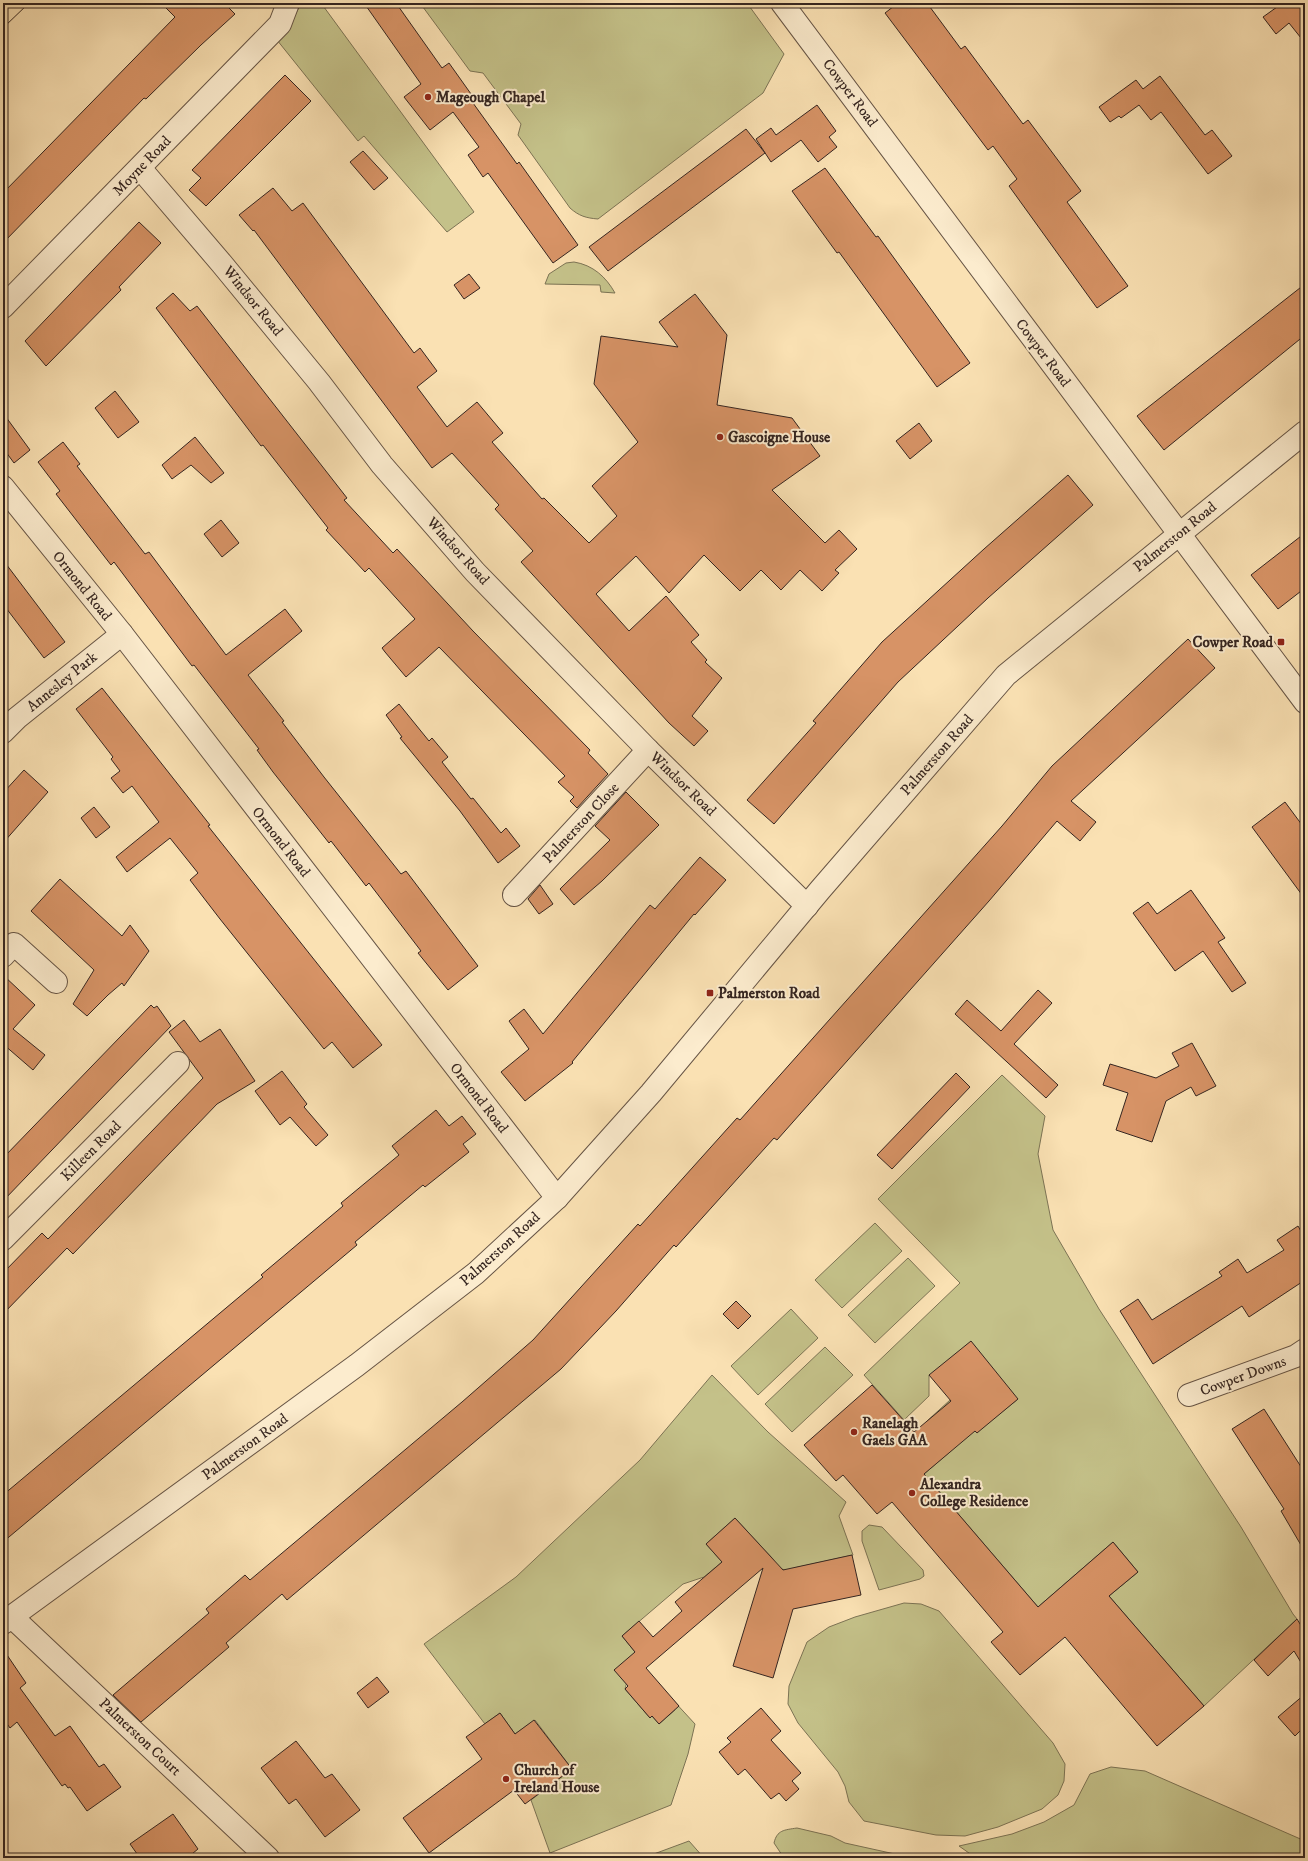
<svg xmlns="http://www.w3.org/2000/svg" width="1308" height="1861" viewBox="0 0 1308 1861" font-family="'IM FELL DW Pica',serif">
<style>
.green{fill:#c4c189;stroke:#7c7354}
.building{fill:#d79366;stroke:#352520}
.lines{fill:none;stroke-linecap:round;stroke-linejoin:round}
.minor-casing{stroke:#665445;stroke-width:24}
.tertiary-casing{stroke:#665445;stroke-width:24}
.minor{stroke:#fcecce;stroke-width:22}
.tertiary{stroke:#fcecce;stroke-width:22}
.tram{stroke:#352520;stroke-width:1}
.poi-dot{fill:#8f2418;stroke:#fcecce;stroke-width:1.5}
.labels{text-anchor:middle;dominant-baseline:central;stroke-width:4;stroke-linejoin:round;paint-order:stroke}
.street-label{font-size:15px;fill:#352520;stroke:#fcecce}
.poi-label{font-size:15px;font-weight:bold;fill:#352520;stroke:#fcecce;text-anchor:start}
</style>
<rect width="100%" height="100%" fill="#fae1b3"/>
<filter id="stains"><feTurbulence type="fractalNoise" baseFrequency=".005" numOctaves="4"/><feColorMatrix values="0 0 0 0 .2 0 0 0 0 .09 0 0 0 0 .02 0 0 0 .5 -.17"/></filter>
<radialGradient id="worn" r=".72"><stop offset=".6" stop-color="#630" stop-opacity="0"/><stop offset="1" stop-color="#630" stop-opacity=".3"/></radialGradient>
<g class="green">
<path d="M 301,3 L 321,3 L 474,212 L 447,232 L 364,136 L 358,141 L 277,40 L 292,22 Z"/>
<path d="M 420,3 L 747,3 L 784,54 L 763,93 L 598,219 C 586,218 579,216 570,208 L 518,135 L 521,124 L 483,73 L 470,71 Z"/>
<path d="M 574,262 C 593,265 606,277 615,293 L 601,292 L 600,285 L 545,284 L 549,274 L 566,263 Z"/>
<path d="M 1002,1075 L 1045,1116 L 1038,1154 L 1053,1230 L 1099,1309 L 1241,1527 L 1293,1614 L 1297,1619 L 1204,1706 L 1109,1596 L 1138,1572 L 1113,1542 L 1038,1607 L 924,1474 L 952,1450 L 927,1421 L 950,1400 L 977,1432 L 1018,1399 L 929,1375 L 929,1396 L 904,1420 L 864,1375 L 960,1283 L 878,1199 Z"/>
<path d="M 875,1223 L 902,1251 L 842,1308 L 815,1280 Z"/>
<path d="M 908,1258 L 935,1286 L 875,1343 L 848,1315 Z"/>
<path d="M 791,1309 L 818,1338 L 758,1395 L 731,1366 Z"/>
<path d="M 825,1347 L 853,1375 L 792,1432 L 765,1404 Z"/>
<path d="M 712,1375 L 768,1432 L 846,1502 L 839,1516 L 853,1555 L 794,1568 L 795,1573 L 772,1566 L 774,1560 L 735,1518 L 706,1544 L 722,1562 L 704,1577 L 683,1584 L 622,1636 L 635,1652 L 625,1689 L 650,1718 L 652,1716 L 659,1724 L 675,1710 L 668,1702 L 672,1699 L 695,1724 L 688,1754 L 671,1805 L 550,1853 L 531,1800 L 572,1769 L 535,1720 L 515,1734 L 500,1713 L 485,1724 L 424,1644 L 516,1577 L 640,1460 Z"/>
<path d="M 869,1525 L 882,1527 L 923,1570 L 924,1576 L 920,1579 L 879,1590 L 862,1541 L 862,1531 Z"/>
<path d="M 904,1603 L 921,1604 L 939,1611 L 1053,1743 L 1065,1764 L 1064,1781 L 1058,1795 L 1042,1809 L 998,1827 L 965,1836 L 936,1835 L 864,1821 L 849,1802 L 845,1786 L 838,1772 L 798,1723 L 788,1704 L 789,1686 L 807,1642 L 829,1627 L 855,1617 Z"/>
<path d="M 1111,1767 L 1145,1771 L 1305,1841 L 1305,1858 L 976,1858 L 959,1846 L 1012,1834 L 1044,1822 L 1074,1805 L 1090,1774 Z"/>
<path d="M 797,1828 L 831,1836 L 845,1843 L 913,1858 L 784,1858 L 774,1843 C 777,1830 784,1830 797,1828 Z"/>
<path d="M 689,1841 L 704,1858 L 643,1858 Z"/>
</g>
<g class="building">
<path d="M 161,3 L 224,3 L 235,14 L 201,45 L 146,99 L 144,98 L 3,243 L 3,193 L 175,17 Z"/>
<path d="M 364,3 L 396,3 L 442,68 L 449,63 L 476,101 L 473,103 L 517,164 L 519,162 L 578,245 L 553,263 L 488,173 L 483,177 L 468,155 L 479,147 L 453,112 L 430,130 L 404,97 L 421,84 Z"/>
<path d="M 898,3 L 927,3 L 961,49 L 965,46 L 1023,124 L 1028,120 L 1081,191 L 1067,202 L 1128,286 L 1097,308 L 1009,186 L 1017,179 L 993,146 L 988,150 L 885,13 Z"/>
<path d="M 1273,3 L 1305,3 L 1305,43 L 1289,23 L 1276,34 L 1263,17 L 1277,7 Z"/>
<path d="M 285,75 L 311,101 L 206,206 L 189,190 L 201,178 L 192,170 Z"/>
<path d="M 1160,76 L 1205,135 L 1212,130 L 1232,156 L 1208,174 L 1161,112 L 1151,120 L 1139,105 L 1121,118 L 1119,116 L 1110,122 L 1099,107 L 1136,80 L 1143,89 Z"/>
<path d="M 817,105 L 836,131 L 829,137 L 837,147 L 818,162 L 801,140 L 771,162 L 756,139 L 771,128 L 776,135 Z"/>
<path d="M 746,129 L 765,153 L 608,271 L 589,247 Z"/>
<path d="M 363,151 L 388,178 L 374,190 L 350,162 Z"/>
<path d="M 825,168 L 876,237 L 878,236 L 970,363 L 937,387 L 839,252 L 837,253 L 792,191 Z"/>
<path d="M 273,188 L 292,211 L 303,203 L 414,353 L 420,348 L 437,371 L 417,387 L 447,427 L 477,402 L 503,433 L 492,442 L 542,499 L 544,498 L 589,543 L 617,516 L 592,486 L 638,442 L 594,384 L 601,336 L 678,347 L 659,322 L 695,294 L 727,335 L 717,405 L 792,418 L 820,456 L 772,490 L 825,543 L 839,530 L 857,549 L 835,570 L 839,573 L 822,591 L 800,570 L 781,590 L 761,570 L 740,591 L 704,555 L 669,593 L 636,556 L 596,594 L 629,631 L 666,596 L 699,635 L 691,642 L 707,660 L 705,662 L 722,678 L 692,716 L 708,731 L 694,746 L 669,723 L 521,562 L 533,551 L 495,509 L 499,505 L 452,453 L 432,468 L 254,230 L 253,231 L 239,215 Z"/>
<path d="M 139,222 L 161,243 L 119,287 L 121,290 L 46,366 L 25,341 Z"/>
<path d="M 469,274 L 480,288 L 464,299 L 454,285 Z"/>
<path d="M 1305,284 L 1305,335 L 1164,450 L 1137,416 Z"/>
<path d="M 173,293 L 190,311 L 197,306 L 347,498 L 344,500 L 393,553 L 397,549 L 473,631 L 590,750 L 588,753 L 608,774 L 577,808 L 570,801 L 574,797 L 558,782 L 565,776 L 439,647 L 406,677 L 385,652 L 382,648 L 415,619 L 369,568 L 365,572 L 326,530 L 328,528 L 263,445 L 261,446 L 156,308 Z"/>
<path d="M 115,391 L 139,422 L 118,438 L 95,408 Z"/>
<path d="M 3,413 L 30,450 L 14,463 L 3,448 Z"/>
<path d="M 919,423 L 932,441 L 910,459 L 896,441 Z"/>
<path d="M 195,437 L 224,473 L 211,483 L 191,465 L 172,479 L 162,465 Z"/>
<path d="M 63,442 L 80,464 L 77,466 L 145,554 L 149,552 L 226,655 L 285,609 L 302,631 L 248,675 L 284,721 L 282,722 L 324,777 L 401,874 L 406,871 L 478,966 L 448,990 L 418,953 L 421,951 L 369,883 L 366,886 L 331,841 L 329,843 L 273,772 L 257,750 L 259,749 L 194,665 L 192,666 L 114,562 L 111,565 L 56,494 L 60,491 L 38,462 Z"/>
<path d="M 1068,475 L 1093,505 L 988,598 L 898,682 L 774,824 L 747,800 L 816,723 L 813,721 L 882,642 L 984,549 Z"/>
<path d="M 221,520 L 239,543 L 222,557 L 204,534 Z"/>
<path d="M 1305,533 L 1305,588 L 1278,609 L 1251,575 Z"/>
<path d="M 3,560 L 65,642 L 44,658 L 3,604 Z"/>
<path d="M 1188,639 L 1215,668 L 1071,801 L 1096,822 L 1080,841 L 1057,821 L 989,901 L 777,1140 L 774,1138 L 676,1247 L 674,1245 L 616,1311 L 561,1369 L 287,1600 L 282,1594 L 226,1643 L 229,1647 L 141,1722 L 113,1695 L 209,1613 L 206,1609 L 245,1575 L 250,1580 L 462,1402 L 533,1340 L 638,1224 L 640,1226 L 737,1118 L 740,1120 L 1002,826 L 1052,766 Z"/>
<path d="M 102,688 L 210,825 L 208,826 L 382,1045 L 353,1068 L 332,1042 L 324,1049 L 220,919 L 190,880 L 198,873 L 170,838 L 127,872 L 116,857 L 159,822 L 132,786 L 123,793 L 111,778 L 120,771 L 111,759 L 113,757 L 76,709 Z"/>
<path d="M 399,704 L 429,741 L 432,738 L 448,757 L 442,762 L 471,799 L 473,798 L 501,833 L 506,828 L 520,846 L 498,863 L 460,811 L 400,738 L 402,737 L 386,715 Z"/>
<path d="M 24,770 L 48,792 L 3,843 L 3,793 Z"/>
<path d="M 626,792 L 659,825 L 602,881 L 574,905 L 560,889 L 610,840 L 595,826 Z"/>
<path d="M 1285,802 L 1305,829 L 1305,899 L 1252,827 Z"/>
<path d="M 94,807 L 110,827 L 96,838 L 81,818 Z"/>
<path d="M 700,857 L 726,880 L 695,915 L 694,914 L 572,1062 L 573,1063 L 525,1101 L 501,1072 L 529,1049 L 509,1021 L 524,1009 L 543,1034 L 650,905 L 655,909 Z"/>
<path d="M 60,879 L 122,936 L 130,925 L 149,951 L 124,986 L 122,983 L 108,995 L 87,1016 L 73,1004 L 94,970 L 31,911 Z"/>
<path d="M 540,885 L 553,904 L 539,914 L 528,899 Z"/>
<path d="M 1191,890 L 1225,938 L 1218,942 L 1246,983 L 1232,992 L 1203,951 L 1175,971 L 1133,913 L 1148,902 L 1157,914 Z"/>
<path d="M 3,975 L 35,1005 L 13,1029 L 45,1055 L 33,1070 L 3,1044 Z"/>
<path d="M 1038,990 L 1052,1003 L 1014,1044 L 1058,1085 L 1046,1098 L 955,1014 L 967,1000 L 1001,1031 Z"/>
<path d="M 151,1005 L 154,1008 L 157,1006 L 171,1026 L 3,1201 L 3,1158 Z"/>
<path d="M 184,1020 L 200,1042 L 220,1029 L 255,1081 L 217,1104 L 73,1254 L 67,1248 L 3,1314 L 3,1273 L 42,1233 L 48,1239 L 203,1078 L 169,1032 Z"/>
<path d="M 1192,1043 L 1216,1086 L 1196,1096 L 1191,1087 L 1166,1101 L 1152,1142 L 1116,1130 L 1128,1093 L 1103,1085 L 1110,1064 L 1156,1078 L 1179,1066 L 1172,1053 Z"/>
<path d="M 282,1071 L 307,1104 L 304,1107 L 328,1135 L 316,1146 L 290,1117 L 280,1125 L 255,1091 Z"/>
<path d="M 956,1073 L 970,1087 L 892,1169 L 877,1155 Z"/>
<path d="M 436,1110 L 449,1126 L 462,1116 L 476,1134 L 463,1144 L 469,1152 L 425,1187 L 423,1185 L 355,1242 L 357,1245 L 3,1542 L 3,1495 L 263,1277 L 261,1275 L 343,1206 L 341,1203 L 399,1155 L 392,1146 Z"/>
<path d="M 1298,1226 L 1305,1238 L 1305,1280 L 1249,1317 L 1242,1306 L 1153,1364 L 1120,1311 L 1138,1299 L 1152,1320 L 1222,1276 L 1219,1272 L 1238,1259 L 1247,1273 L 1284,1250 L 1277,1240 Z"/>
<path d="M 736,1301 L 751,1316 L 738,1329 L 723,1314 Z"/>
<path d="M 971,1341 L 1018,1399 L 977,1433 L 975,1431 L 924,1474 L 1038,1607 L 1113,1542 L 1138,1572 L 1109,1596 L 1204,1706 L 1157,1746 L 1065,1637 L 1020,1675 L 991,1642 L 1003,1632 L 892,1502 L 877,1514 L 843,1475 L 836,1481 L 804,1445 L 872,1385 L 914,1432 L 951,1401 L 929,1375 Z"/>
<path d="M 1264,1409 L 1305,1473 L 1305,1552 L 1281,1511 L 1284,1509 L 1232,1429 Z"/>
<path d="M 735,1518 L 783,1570 L 852,1555 L 861,1595 L 793,1609 L 773,1678 L 733,1666 L 763,1568 L 646,1668 L 679,1706 L 659,1724 L 652,1716 L 650,1718 L 625,1689 L 628,1686 L 614,1670 L 635,1652 L 622,1636 L 639,1621 L 653,1637 L 682,1611 L 675,1602 L 722,1562 L 706,1544 Z"/>
<path d="M 1297,1619 L 1305,1632 L 1305,1669 L 1294,1651 L 1268,1676 L 1254,1660 Z"/>
<path d="M 3,1649 L 26,1683 L 20,1688 L 55,1736 L 70,1726 L 99,1767 L 104,1764 L 121,1787 L 87,1811 L 70,1787 L 68,1788 L 65,1784 L 62,1786 L 17,1722 L 10,1728 L 3,1718 Z"/>
<path d="M 377,1677 L 389,1692 L 368,1708 L 357,1693 Z"/>
<path d="M 1305,1694 L 1305,1726 L 1295,1736 L 1278,1717 Z"/>
<path d="M 761,1708 L 781,1731 L 771,1740 L 801,1773 L 792,1781 L 799,1789 L 786,1801 L 779,1793 L 771,1799 L 745,1769 L 738,1775 L 719,1752 L 731,1742 L 727,1738 Z"/>
<path d="M 500,1713 L 515,1734 L 534,1720 L 572,1769 L 525,1804 L 514,1790 L 429,1853 L 403,1818 L 482,1759 L 466,1737 Z"/>
<path d="M 296,1741 L 325,1778 L 332,1774 L 360,1810 L 325,1837 L 296,1799 L 289,1804 L 261,1768 Z"/>
<path d="M 173,1814 L 198,1849 L 187,1858 L 140,1858 L 130,1844 Z"/>
</g>
<g class="lines">
<defs>
<g id="minor">
<path d="M 782,3 L 1305,702"/>
<path d="M 140,168 L 222,264 L 319,382 L 382,465 L 475,572 L 648,750 L 807,906"/>
<path d="M 3,307 L 280,24 L 288,3"/>
<path d="M 3,487 L 122,634 L 557,1198"/>
<path d="M 3,732 L 17,718 L 122,634"/>
<path d="M 514,895 L 648,750"/>
<path d="M 3,956 L 14,944 L 56,982"/>
<path d="M 3,1239 L 178,1063"/>
<path d="M 1189,1395 L 1296,1356 L 1305,1350"/>
<path d="M 12,1617 L 268,1858"/>
</g>
<path id="tertiary" d="M 3,1623 L 357,1365 L 476,1273 L 557,1198 L 651,1093 L 820,890 L 1006,675 L 1305,432"/>
</defs>
<use href="#minor" class="minor-casing"/>
<use href="#tertiary" class="tertiary-casing"/>
<use href="#minor" class="minor"/>
<use href="#tertiary" class="tertiary"/>
<g class="tram">
<path d="M 3,11 L 11,3"/>
<path d="M 3,28 L 29,3"/>
</g>
</g>
<g class="poi-dot">
<circle cx="428" cy="97" r="4"/>
<circle cx="720" cy="437" r="4"/>
<rect x="1277" y="638" width="8" height="8" rx="2"/>
<rect x="706" y="989" width="8" height="8" rx="2"/>
<circle cx="854" cy="1432" r="4"/>
<circle cx="912" cy="1493" r="4"/>
<circle cx="506" cy="1779" r="4"/>
</g>
<g class="labels">
<g class="street-label">
<text transform="translate(850 93) rotate(53)">Cowper Road</text>
<text transform="translate(142 166) rotate(-46)">Moyne Road</text>
<text transform="translate(253 301) rotate(51)">Windsor Road</text>
<text transform="translate(1043 353) rotate(53)">Cowper Road</text>
<text transform="translate(1175 537) rotate(-39)">Palmerston Road</text>
<text transform="translate(458 551) rotate(48)">Windsor Road</text>
<text transform="translate(82 586) rotate(51)">Ormond Road</text>
<text transform="translate(62 682) rotate(-39)">Annesley Park</text>
<text transform="translate(937 755) rotate(-49)">Palmerston Road</text>
<text transform="translate(683 784) rotate(44)">Windsor Road</text>
<text transform="translate(581 823) rotate(-47)">Palmerston Close</text>
<text transform="translate(281 842) rotate(52)">Ormond Road</text>
<text transform="translate(479 1098) rotate(52)">Ormond Road</text>
<text transform="translate(91 1151) rotate(-45)">Killeen Road</text>
<text transform="translate(500 1249) rotate(-42)">Palmerston Road</text>
<text transform="translate(1243 1376) rotate(-20)">Cowper Downs</text>
<text transform="translate(245 1447) rotate(-36)">Palmerston Road</text>
<text transform="translate(140 1737) rotate(43)">Palmerston Court</text>
</g>
<g class="poi-label">
<text x="436" y="97">Mageough Chapel</text>
<text x="728" y="437">Gascoigne House</text>
<text x="1273" y="642" text-anchor="end">Cowper Road</text>
<text x="718" y="993">Palmerston Road</text>
<text x="862" y="1423">Ranelagh<tspan x="862" dy="17">Gaels GAA</tspan></text>
<text x="920" y="1484">Alexandra<tspan x="920" dy="17">College Residence</tspan></text>
<text x="514" y="1770">Church of<tspan x="514" dy="17">Ireland House</tspan></text>
</g>
</g>
<rect width="1308" height="1861" fill="none" stroke="#fae1b3" stroke-width="16"/>
<rect x="4" y="4" width="1300" height="1853" fill="none" stroke="#352520" stroke-width="2"/>
<rect x="8" y="8" width="1292" height="1845" fill="none" stroke="#352520"/>
<rect width="100%" height="100%" filter="url(#stains)"/>
<rect width="100%" height="100%" fill="url(#worn)"/>
</svg>
